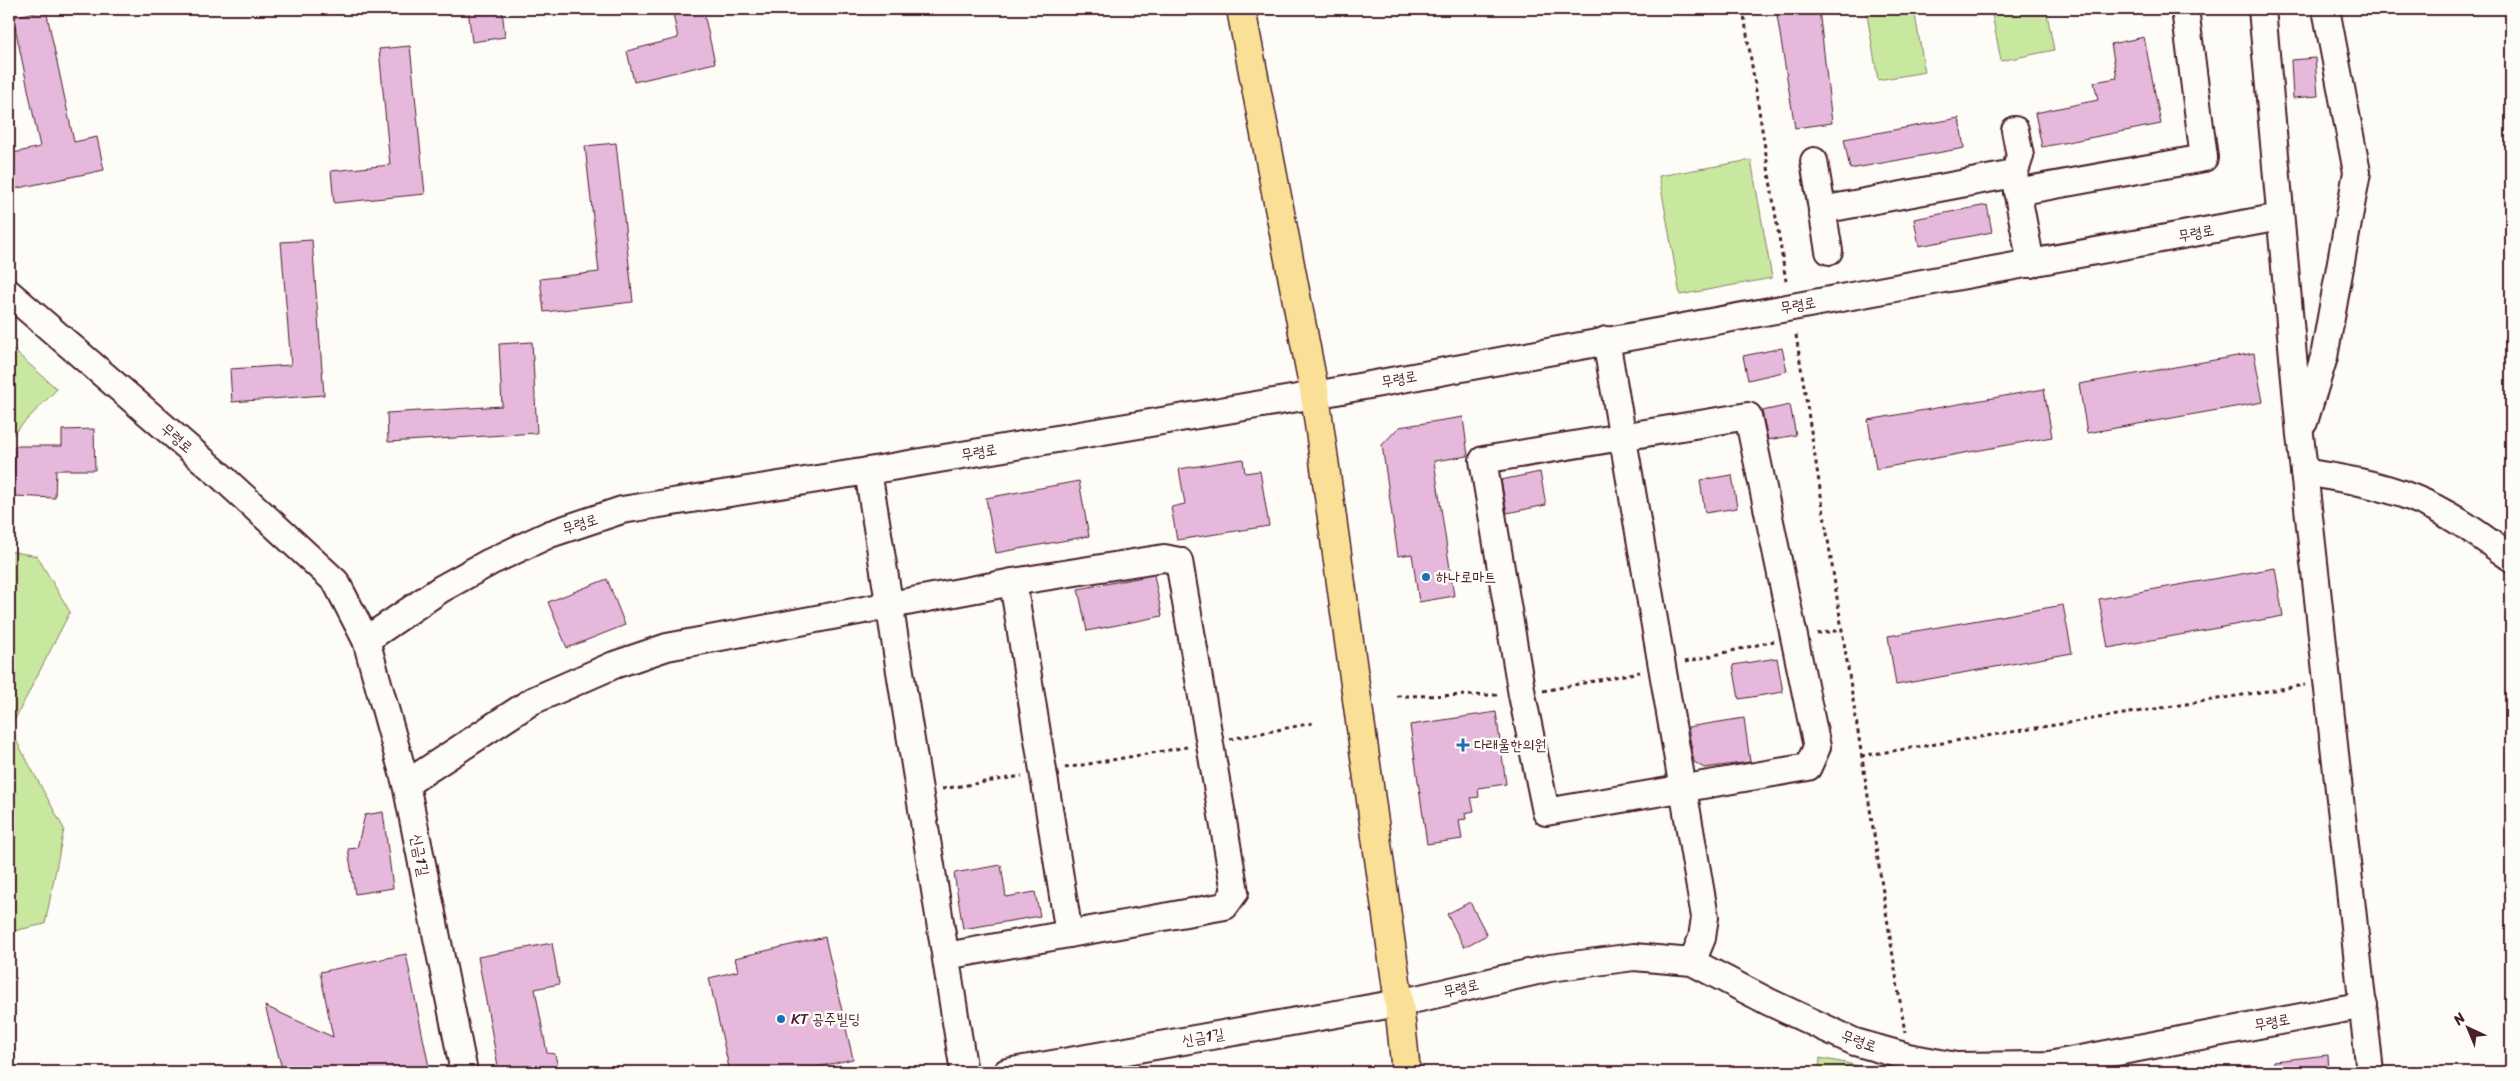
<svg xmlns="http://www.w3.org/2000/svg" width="2520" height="1081" viewBox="0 0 2520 1081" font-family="Sriracha,'Poor Story',sans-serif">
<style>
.green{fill:#c8e79f;stroke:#898365}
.building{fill:#e5b8dc;stroke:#4a1f2b}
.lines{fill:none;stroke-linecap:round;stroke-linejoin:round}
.minor-casing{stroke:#4a1f2b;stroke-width:30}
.major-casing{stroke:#4a1f2b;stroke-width:31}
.path{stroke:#4a1f2b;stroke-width:3;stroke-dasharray:4 4;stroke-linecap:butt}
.minor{stroke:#fdfcf7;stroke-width:26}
.major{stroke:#fadf96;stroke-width:28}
.poi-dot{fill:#1f6fb2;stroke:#fdfcf7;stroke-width:2}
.labels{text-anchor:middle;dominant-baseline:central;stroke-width:5;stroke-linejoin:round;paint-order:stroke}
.street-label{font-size:15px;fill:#4a1f2b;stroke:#fdfcf7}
.poi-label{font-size:15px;fill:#4a1f2b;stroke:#fdfcf7;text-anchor:start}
</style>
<rect width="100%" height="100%" fill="#fdfcf7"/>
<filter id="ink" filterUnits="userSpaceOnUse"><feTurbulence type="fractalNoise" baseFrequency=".02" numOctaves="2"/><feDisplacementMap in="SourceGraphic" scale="10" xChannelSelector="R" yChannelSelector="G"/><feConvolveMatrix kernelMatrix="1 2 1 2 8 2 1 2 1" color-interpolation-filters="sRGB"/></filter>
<g filter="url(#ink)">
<g class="green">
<path d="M 1866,9 L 1914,9 L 1925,72 L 1878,80 Z"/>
<path d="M 1991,9 L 2046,9 L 2054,50 L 2001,61 Z"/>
<path d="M 1751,160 L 1772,278 L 1680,295 L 1659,176 Z"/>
<path d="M 9,346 L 57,389 L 9,438 Z"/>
<path d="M 9,551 L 37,556 L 70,612 L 10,729 L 64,829 L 45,924 L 9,932 Z"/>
<path d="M 1820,1058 L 1890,1072 L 1819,1072 Z"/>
</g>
<g class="building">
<path d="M 468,9 L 502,9 L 505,37 L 472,42 Z"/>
<path d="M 672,9 L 703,9 L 715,63 L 634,82 L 627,51 L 678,38 Z"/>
<path d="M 1776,9 L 1819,9 L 1832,123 L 1795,128 Z"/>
<path d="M 46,10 L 74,142 L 97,137 L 104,170 L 9,190 L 9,154 L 40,147 L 13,17 Z"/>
<path d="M 2144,37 L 2161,124 L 2042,147 L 2035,113 L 2098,100 L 2094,82 L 2117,78 L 2111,44 Z"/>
<path d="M 410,46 L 425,194 L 334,203 L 331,171 L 390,165 L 379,49 Z"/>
<path d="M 2315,58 L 2318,96 L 2293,98 L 2291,60 Z"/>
<path d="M 1959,118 L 1964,148 L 1850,169 L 1844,139 Z"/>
<path d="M 616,143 L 633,302 L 544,312 L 540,279 L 599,272 L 585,146 Z"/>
<path d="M 1987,205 L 1992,232 L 1919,246 L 1914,219 Z"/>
<path d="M 312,240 L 324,395 L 232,402 L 230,369 L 291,365 L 281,242 Z"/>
<path d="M 532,342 L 537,433 L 388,442 L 387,413 L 502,406 L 499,344 Z"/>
<path d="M 1782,348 L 1787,371 L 1748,380 L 1743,356 Z"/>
<path d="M 2254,353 L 2263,402 L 2087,433 L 2079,384 Z"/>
<path d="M 2044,389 L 2052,437 L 1876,469 L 1868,420 Z"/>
<path d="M 1790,405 L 1796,435 L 1768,440 L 1762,411 Z"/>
<path d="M 1463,417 L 1468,456 L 1434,461 L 1454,596 L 1419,602 L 1412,554 L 1398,556 L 1382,445 L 1399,427 Z"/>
<path d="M 94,429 L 95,470 L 56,470 L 55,498 L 14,496 L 15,446 L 62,446 L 62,430 Z"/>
<path d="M 1243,459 L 1245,473 L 1260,471 L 1269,526 L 1177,540 L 1171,507 L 1185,504 L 1179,469 Z"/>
<path d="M 1540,472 L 1546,505 L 1507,513 L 1501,480 Z"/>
<path d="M 1732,475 L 1737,508 L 1705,513 L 1700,480 Z"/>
<path d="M 1079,481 L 1089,536 L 996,553 L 986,498 Z"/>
<path d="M 2275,568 L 2283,616 L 2108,648 L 2099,599 Z"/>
<path d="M 1154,575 L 1162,616 L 1087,631 L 1078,589 Z"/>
<path d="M 607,579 L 625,625 L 567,648 L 548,602 Z"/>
<path d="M 2063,605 L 2072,653 L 1896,685 L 1888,636 Z"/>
<path d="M 1777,658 L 1783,692 L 1739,699 L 1733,665 Z"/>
<path d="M 1496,712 L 1506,784 L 1478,788 L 1479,797 L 1471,798 L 1474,811 L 1465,813 L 1466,819 L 1459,820 L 1462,839 L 1427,844 L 1410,725 Z"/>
<path d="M 1744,718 L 1750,762 L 1704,768 L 1694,762 L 1688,727 Z"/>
<path d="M 383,812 L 393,888 L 355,894 L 348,849 L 357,848 L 365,815 Z"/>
<path d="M 1001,865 L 1006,897 L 1035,892 L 1040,916 L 963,929 L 954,873 Z"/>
<path d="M 1470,902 L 1487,935 L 1464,947 L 1447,914 Z"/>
<path d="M 825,937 L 853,1059 L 795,1072 L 730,1072 L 709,978 L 738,971 L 735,958 Z"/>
<path d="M 552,943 L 559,984 L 535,989 L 547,1053 L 555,1054 L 559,1072 L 499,1072 L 478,957 Z"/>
<path d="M 406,954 L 430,1072 L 283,1072 L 265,1006 L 333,1037 L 320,972 Z"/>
<path d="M 2328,1055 L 2329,1072 L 2274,1072 L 2274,1061 Z"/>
</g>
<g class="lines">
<defs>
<g id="minor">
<path d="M 2262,9 L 2300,435 L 2370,1072"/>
<path d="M 2015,130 L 2020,156 L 2014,174 L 2031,264"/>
<path d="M 1814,161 L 1829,251"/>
<path d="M 2017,192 L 2204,158 L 2185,9"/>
<path d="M 1822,210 L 2014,174"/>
<path d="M 9,293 L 221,476 L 336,582 L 366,640 L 406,784 L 464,1072"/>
<path d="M 1606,340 L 1705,917 L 1702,938 L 1692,962"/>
<path d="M 1748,416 L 1817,747 L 1808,767 L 1546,812 L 1522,695 L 1483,460 Z"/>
<path d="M 2304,422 L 2324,357 L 2357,172 L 2326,9"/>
<path d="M 868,471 L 964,1072"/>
<path d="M 2304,472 C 2341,478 2378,484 2413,498 C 2449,512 2481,536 2511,558"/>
<path d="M 1013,582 L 1069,934"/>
<path d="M 366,640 L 441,589 L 490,562 L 550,534 L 622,510 L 868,471 L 1315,395 L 2280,217"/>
<path d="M 406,784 L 532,701 L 614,665 L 667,647 L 1013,582 L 1164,558 L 1179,561 L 1235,892 L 1225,906 L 946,956"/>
<path d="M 1007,1072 L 1399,1003 L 1550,968 L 1634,957 L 1692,962 L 1769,1002 L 1855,1042 L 1908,1057 L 1956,1066 L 2049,1065 L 2364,1005"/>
</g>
<path id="major" d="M 1241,9 L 1315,395 L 1399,1003 L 1406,1072"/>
</defs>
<use href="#minor" class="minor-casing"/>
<use href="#major" class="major-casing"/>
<g class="path">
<path d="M 1743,9 L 1786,281"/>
<path d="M 1796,335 L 1905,1033"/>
<path d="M 1817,634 L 1841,630"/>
<path d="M 1685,662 L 1774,641"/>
<path d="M 1543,691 L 1640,672"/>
<path d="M 1397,696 L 1499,695"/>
<path d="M 1230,739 L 1313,723"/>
<path d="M 1861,756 L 2305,685"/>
<path d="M 1065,768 L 1187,747"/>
<path d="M 942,789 L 1022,776"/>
</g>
<use href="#minor" class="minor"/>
<use href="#major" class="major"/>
</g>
</g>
<g class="poi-dot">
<circle cx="1426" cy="577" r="5"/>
<path d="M1460.5 737.5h5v5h5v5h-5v5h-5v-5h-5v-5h5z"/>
<circle cx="781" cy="1019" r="5"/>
</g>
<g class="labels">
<g class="street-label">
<text transform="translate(2196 233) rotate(-11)">무령로</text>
<text transform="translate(1798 305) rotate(-10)">무령로</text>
<text transform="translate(1399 379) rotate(-11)">무령로</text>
<text transform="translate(177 438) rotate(41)">무령로</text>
<text transform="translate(979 452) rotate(-10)">무령로</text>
<text transform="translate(580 524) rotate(-18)">무령로</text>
<text transform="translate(420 855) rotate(79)">신금1길</text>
<text transform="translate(1461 988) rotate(-13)">무령로</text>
<text transform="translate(2272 1022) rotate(-11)">무령로</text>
<text transform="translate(1203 1037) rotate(-10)">신금1길</text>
<text transform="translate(1859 1041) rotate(20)">무령로</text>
</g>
<g class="poi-label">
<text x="1436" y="577">하나로마트</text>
<text x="1474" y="745">다래울한의원</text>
<text x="791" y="1019">KT 공주빌딩</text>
</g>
</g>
<rect width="2520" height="1081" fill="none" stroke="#fdfcf7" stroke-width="30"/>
<rect x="15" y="15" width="2490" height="1051" fill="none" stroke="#4a1f2b" stroke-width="2" filter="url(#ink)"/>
<g transform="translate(2468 1028) rotate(316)" stroke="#fdfcf7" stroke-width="4" paint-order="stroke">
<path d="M0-4L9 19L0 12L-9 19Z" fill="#4a1f2b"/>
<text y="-8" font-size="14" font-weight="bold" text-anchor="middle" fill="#4a1f2b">N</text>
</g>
</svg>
